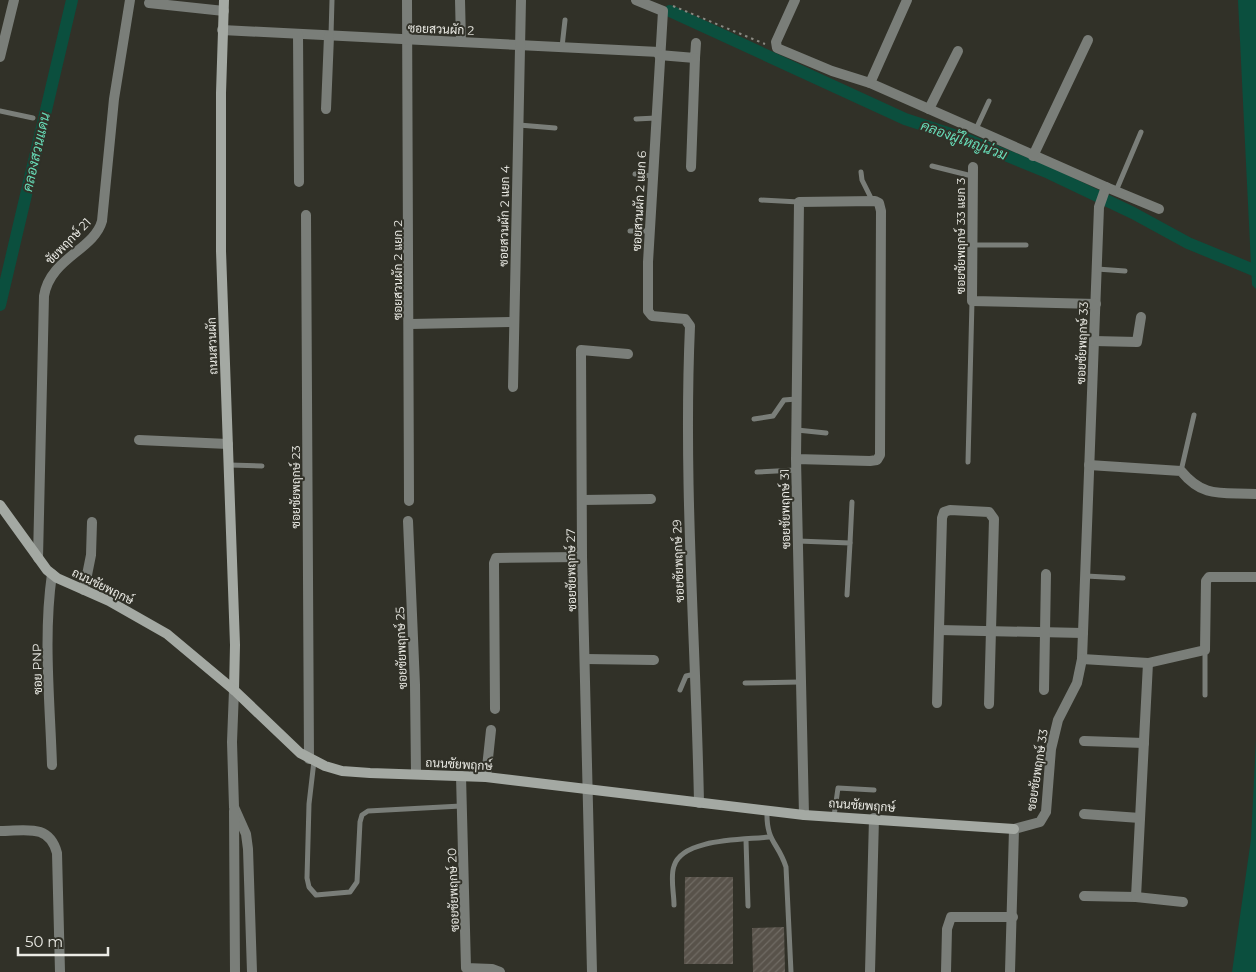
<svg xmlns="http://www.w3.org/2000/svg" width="1256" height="972" viewBox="0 0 1256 972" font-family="Montserrat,Sarabun,sans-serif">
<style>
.water{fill:#0b4f3e}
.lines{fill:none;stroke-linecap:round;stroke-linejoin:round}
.canal{stroke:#0b4f3e;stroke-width:12}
.building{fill:url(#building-hatch)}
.path{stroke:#898982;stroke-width:2;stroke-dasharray:2.5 4;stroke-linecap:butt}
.lane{stroke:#7a7e79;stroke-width:5}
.street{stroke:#7a7e79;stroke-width:10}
.secondary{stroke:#a4a9a3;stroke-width:10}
.labels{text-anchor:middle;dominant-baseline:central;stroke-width:4;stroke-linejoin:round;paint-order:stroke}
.street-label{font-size:12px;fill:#ebebe5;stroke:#313128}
.water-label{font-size:14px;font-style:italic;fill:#67dbb7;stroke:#313128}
</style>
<defs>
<pattern id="building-hatch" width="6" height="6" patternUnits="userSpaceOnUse" patternTransform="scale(1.25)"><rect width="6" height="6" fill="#58524a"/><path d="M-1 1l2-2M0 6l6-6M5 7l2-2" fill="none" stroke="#706b64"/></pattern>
</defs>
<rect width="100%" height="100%" fill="#313128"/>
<g class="water">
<path d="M 1238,0 L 1256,0 L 1256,289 L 1252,285 Z"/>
<path d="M 1256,740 L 1256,972 L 1232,972 L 1251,839 Z"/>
</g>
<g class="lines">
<g class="canal">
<path d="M 670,11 L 905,119 L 966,139 L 1049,173 L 1133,213 L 1188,243 L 1256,271"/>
<path d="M 0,305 L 72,0"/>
</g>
</g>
<g class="building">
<path d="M 685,877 L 733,877 L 733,964 L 684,964 Z"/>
<path d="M 784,927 L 785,972 L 753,972 L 752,928 Z"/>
</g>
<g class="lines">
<path class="path" d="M 673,6 L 765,44"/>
<g class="lane">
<path d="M 331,35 L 332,0"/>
<path d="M 562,47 L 565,20"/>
<path d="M 0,111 L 33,118"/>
<path d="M 636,119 L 656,118"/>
<path d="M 519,125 L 555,128"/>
<path d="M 976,129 L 989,101"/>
<path d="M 932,166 L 972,176"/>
<path d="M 861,172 L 862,180 L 872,200"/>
<path d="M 635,174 L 652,176"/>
<path d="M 1116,191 L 1141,132"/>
<path d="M 761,200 L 799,202"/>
<path d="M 630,231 L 649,231"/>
<path d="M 973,245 L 1026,245"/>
<path d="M 1097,269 L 1125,271"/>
<path d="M 754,419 L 773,416 L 784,400 L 796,399"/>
<path d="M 797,430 L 826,433"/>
<path d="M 968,462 L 972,301"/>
<path d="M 229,465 L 262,466"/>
<path d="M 1181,471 L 1194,415"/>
<path d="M 757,472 L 796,470"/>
<path d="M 798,541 L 850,543 L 847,595"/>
<path d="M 850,543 L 852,502"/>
<path d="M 1086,576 L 1123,578"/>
<path d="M 1205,650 L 1205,695"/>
<path d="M 745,683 L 800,682"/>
<path d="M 680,690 L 686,676 L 695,674"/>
<path d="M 314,761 L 309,804 L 307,878 L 309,887 L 316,895 L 350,892 L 357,882 L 360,822 L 362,815 L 368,811 L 461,806"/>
<path d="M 767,811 C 766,842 778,842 786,867 L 791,972"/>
<path d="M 834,816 L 838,788 L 874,790"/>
<path d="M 746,840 L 748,906"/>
<path d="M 674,905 C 674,893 670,877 674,866 C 682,838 745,840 769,837"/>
</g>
<g class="street">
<path d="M 407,0 L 409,501"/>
<path d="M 460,0 L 461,42"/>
<path d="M 636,0 L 663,11 L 648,262 L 648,311 L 652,316 L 685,319 L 690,326 C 683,485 696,644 699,803"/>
<path d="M 795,0 L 776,42 L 777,48 L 832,71 L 870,83 L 1106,187 L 1099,207 L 1082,659 L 1077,683 L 1058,720 L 1051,749 L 1046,812 L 1040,822 L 1014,829 L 1010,972"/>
<path d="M 149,3 L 224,11"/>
<path d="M 222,30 L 659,52"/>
<path d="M 298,34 L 299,182"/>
<path d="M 659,55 L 695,58 L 696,43"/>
<path d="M 0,57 L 14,0"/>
<path d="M 870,83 L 907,0"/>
<path d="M 326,109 L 329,36"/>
<path d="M 929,109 L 958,51"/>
<path d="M 1033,156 L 1088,40"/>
<path d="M 691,167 L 695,58"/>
<path d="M 973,167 L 972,301 L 1096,304"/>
<path d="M 1106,187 L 1159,209"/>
<path d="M 306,215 L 309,759"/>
<path d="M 410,324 L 514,322"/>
<path d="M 1094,341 L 1137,342 L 1141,317"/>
<path d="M 513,387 L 521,0"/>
<path d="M 139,440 L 228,444"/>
<path d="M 796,459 L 870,461 L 877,460 L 880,455 L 881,211 L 879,203 L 875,201 L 799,202 L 796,459 L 804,815"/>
<path d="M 1089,465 L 1181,471 C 1204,499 1222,492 1256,494"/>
<path d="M 582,500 L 651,499"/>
<path d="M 408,521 L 415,685 L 416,774"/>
<path d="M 38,558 L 44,296 C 50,258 94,250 102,221 L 114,99 L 130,0"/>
<path d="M 52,574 C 43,636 50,702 52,765"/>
<path d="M 84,590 L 91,555 L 92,522"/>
<path d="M 939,630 L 1083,633"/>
<path d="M 586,659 L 654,660"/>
<path d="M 1082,659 L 1148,663 L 1205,650 L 1206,581 L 1209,577 L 1255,577"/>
<path d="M 234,690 L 232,742 L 234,807 L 246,834 L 248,849 L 252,972"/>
<path d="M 1044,690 L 1046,574"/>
<path d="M 937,703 L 942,518 L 944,512 L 950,510 L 989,512 L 994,519 L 989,704"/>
<path d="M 495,709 L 494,563 L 496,558 L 582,557"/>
<path d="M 1084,741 L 1144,743"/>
<path d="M 461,776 L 466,968 L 492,969 L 500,972"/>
<path d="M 486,777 L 491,730"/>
<path d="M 234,811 L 235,972"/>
<path d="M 1084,814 L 1140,818"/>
<path d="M 0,831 C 25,831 49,823 57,853 L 60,972"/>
<path d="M 1084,896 L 1136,897 L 1148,663"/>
<path d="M 1136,897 L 1183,902"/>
<path d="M 592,972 L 582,557 L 581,350 L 628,354"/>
<path d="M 870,972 L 874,818"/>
<path d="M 946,972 L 947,929 L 951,917 L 1013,917"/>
</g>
<g class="secondary">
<path d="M 224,0 L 221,93 L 221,251 L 235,645 L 234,690"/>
<path d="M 0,505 L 47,570 L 57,578 L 109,601 L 167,634 L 234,690 L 300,753 L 325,766 L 342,771 L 370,773 L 486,777 L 804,815 L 1014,829"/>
</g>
</g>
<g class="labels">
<g class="street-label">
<text transform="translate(441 29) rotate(2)">ซอยสวนผัก 2</text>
<text transform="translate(639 201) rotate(-87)">ซอยสวนผัก 2 แยก 6</text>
<text transform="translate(504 216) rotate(-89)">ซอยสวนผัก 2 แยก 4</text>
<text transform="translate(960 236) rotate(-90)">ซอยชัยพฤกษ์ 33 แยก 3</text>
<text transform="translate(68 241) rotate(-46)">ชัยพฤกษ์ 21</text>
<text transform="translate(397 270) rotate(-90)">ซอยสวนผัก 2 แยก 2</text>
<text transform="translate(1082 343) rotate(-88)">ซอยชัยพฤกษ์ 33</text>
<text transform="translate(212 346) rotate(-92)">ถนนสวนผัก</text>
<text transform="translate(295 487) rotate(-90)">ซอยชัยพฤกษ์ 23</text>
<text transform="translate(785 509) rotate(-91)">ซอยชัยพฤกษ์ 31</text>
<text transform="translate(678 561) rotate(-92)">ซอยชัยพฤกษ์ 29</text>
<text transform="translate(571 570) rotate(-91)">ซอยชัยพฤกษ์ 27</text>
<text transform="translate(103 586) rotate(26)">ถนนชัยพฤกษ์</text>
<text transform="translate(401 648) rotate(-92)">ซอยชัยพฤกษ์ 25</text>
<text transform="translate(37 669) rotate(-91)">ซอย PNP</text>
<text transform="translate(459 764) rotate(3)">ถนนชัยพฤกษ์</text>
<text transform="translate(1037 770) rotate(-81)">ซอยชัยพฤกษ์ 33</text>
<text transform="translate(862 805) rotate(4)">ถนนชัยพฤกษ์</text>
<text transform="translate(453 890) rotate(-92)">ซอยชัยพฤกษ์ 20</text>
</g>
<g class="water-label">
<text transform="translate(964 140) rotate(20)">คลองผู้ใหญ่น่วม</text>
<text transform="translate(36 152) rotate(-77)">คลองสวนแดน</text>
</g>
</g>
<path d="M18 947v8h90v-8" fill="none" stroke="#ebebe5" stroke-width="2.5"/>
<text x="25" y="947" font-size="15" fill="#ebebe5" stroke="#313128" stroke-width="4" paint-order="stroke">50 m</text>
</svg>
